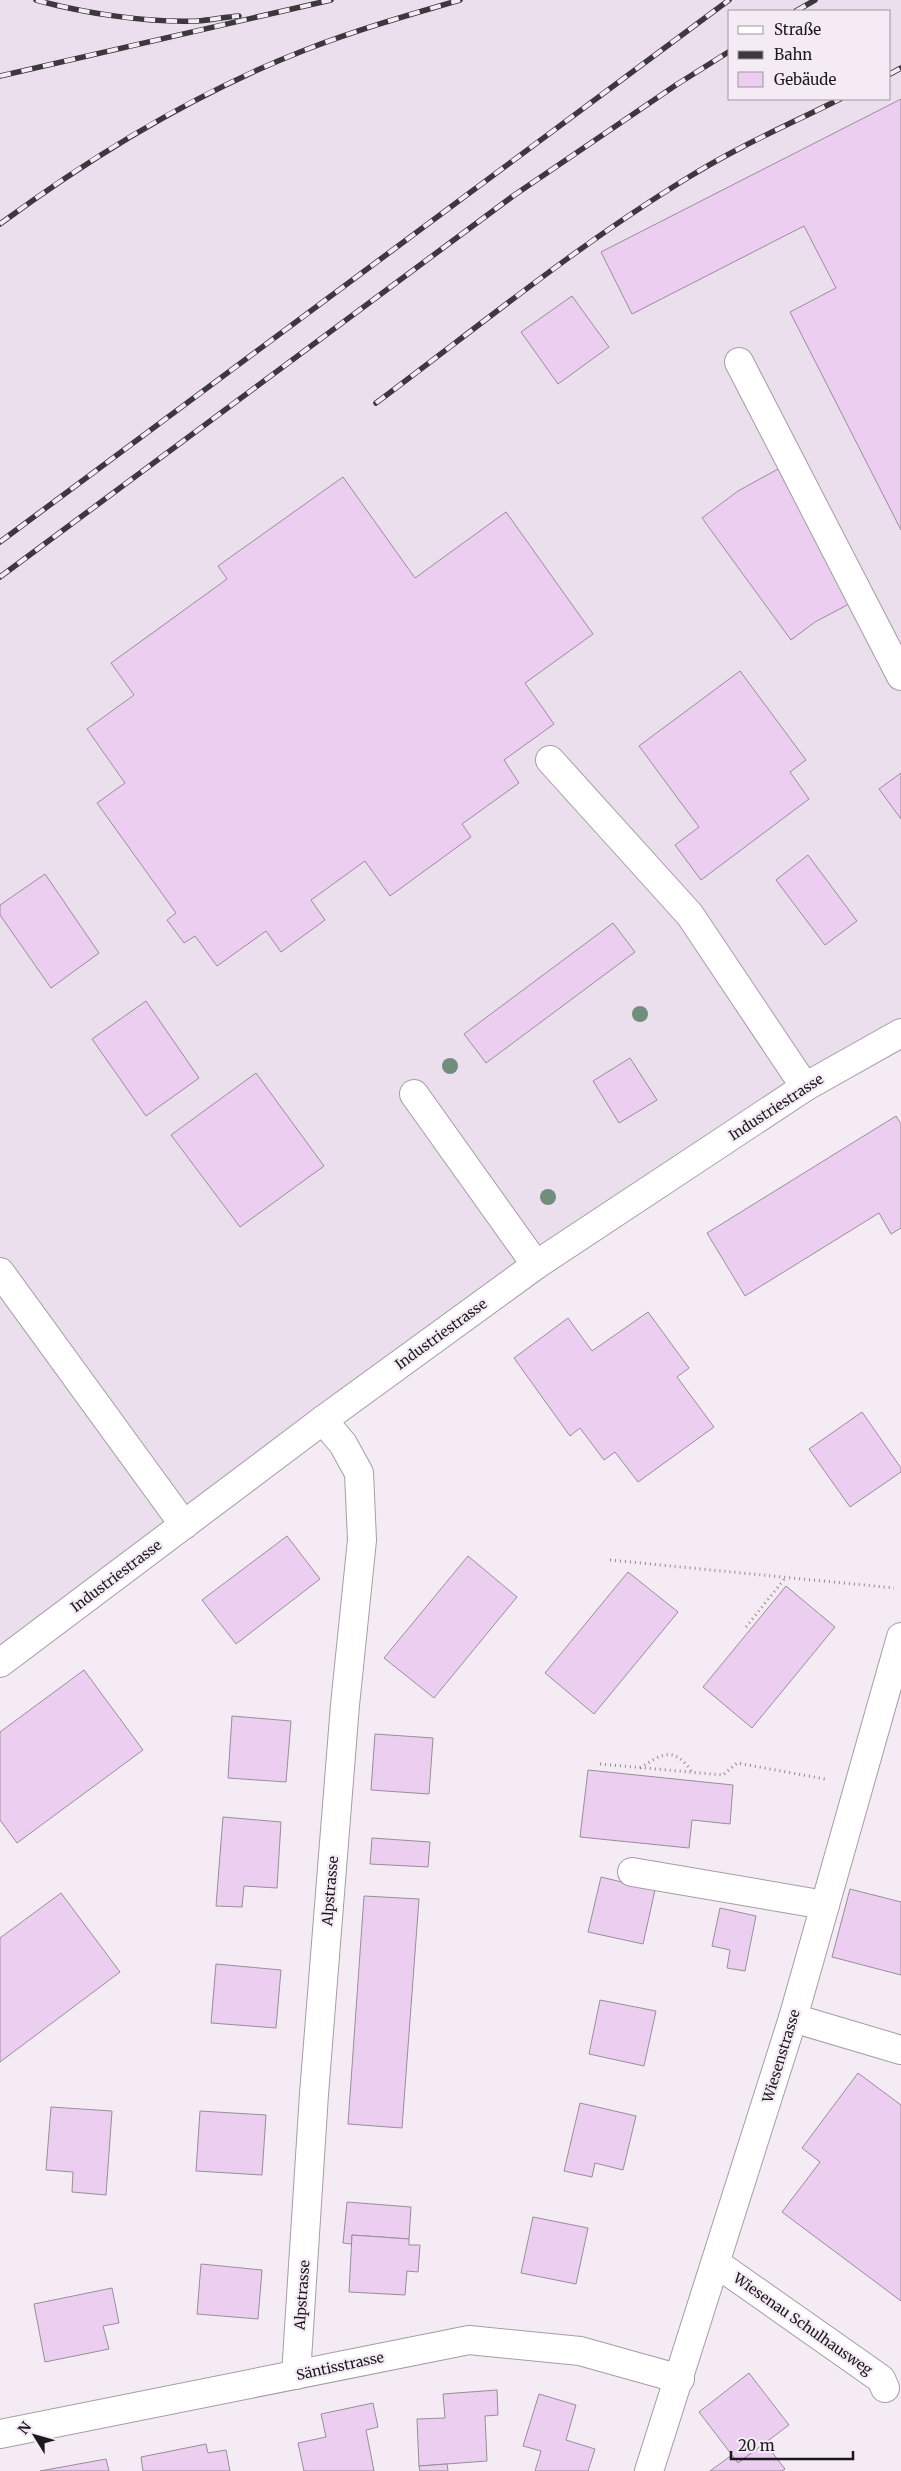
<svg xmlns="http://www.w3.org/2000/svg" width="901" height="2471" viewBox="0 0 901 2471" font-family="Merriweather,serif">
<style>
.built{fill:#ebdeed;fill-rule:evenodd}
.building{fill:#eccef0;stroke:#978f98}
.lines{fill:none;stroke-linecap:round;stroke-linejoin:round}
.minor-casing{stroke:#a59da6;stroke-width:30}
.path{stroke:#908a91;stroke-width:3;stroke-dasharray:1 4;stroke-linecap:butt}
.minor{stroke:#fff;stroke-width:28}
.rail-casing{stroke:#3c383d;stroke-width:5.5}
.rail{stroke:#f4ebf5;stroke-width:4;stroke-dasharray:11;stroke-linecap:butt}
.tree{fill:#718e7d}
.labels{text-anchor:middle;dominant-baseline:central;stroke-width:4.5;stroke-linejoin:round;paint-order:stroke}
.street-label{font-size:14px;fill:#1c191d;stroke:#f4ebf5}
</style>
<rect width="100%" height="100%" fill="#f4ebf5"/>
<path class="built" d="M 0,0 L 901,0 L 901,1036 L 536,1265 L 0,1663 ZM 730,11 L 890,11 L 890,99 L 730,99 Z"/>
<g class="building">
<path d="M 901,99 L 901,530 L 790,312 L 836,288 L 804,226 L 632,314 L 601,252 Z"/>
<path d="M 572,296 L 609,347 L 558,384 L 521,332 Z"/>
<path d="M 778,469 L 849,604 L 815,622 L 791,640 L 702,518 L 738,491 Z"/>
<path d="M 343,477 L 415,578 L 506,512 L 593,634 L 525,683 L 554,724 L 504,760 L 519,783 L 462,824 L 471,837 L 390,896 L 365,861 L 311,900 L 325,920 L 281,952 L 266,931 L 217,966 L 195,936 L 184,943 L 167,920 L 176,913 L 97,803 L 125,783 L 87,729 L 134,695 L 111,663 L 227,579 L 218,566 Z"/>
<path d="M 740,671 L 806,760 L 790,772 L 809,799 L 701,880 L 675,845 L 699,827 L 639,746 Z"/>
<path d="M 901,773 L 901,819 L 879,789 Z"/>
<path d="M 808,855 L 857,921 L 825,945 L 776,880 Z"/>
<path d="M 45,874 L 99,953 L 51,988 L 0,915 L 0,905 Z"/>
<path d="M 613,923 L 635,952 L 486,1063 L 464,1034 Z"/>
<path d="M 146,1001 L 199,1078 L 146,1116 L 92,1039 Z"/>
<path d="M 630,1058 L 657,1100 L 619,1123 L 593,1081 Z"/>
<path d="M 256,1073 L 324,1166 L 240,1227 L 171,1135 Z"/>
<path d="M 896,1116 L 901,1124 L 901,1228 L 891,1234 L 879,1213 L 745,1296 L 707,1233 Z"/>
<path d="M 648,1312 L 689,1368 L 677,1377 L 714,1427 L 638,1482 L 615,1452 L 604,1460 L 580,1428 L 570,1436 L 514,1358 L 568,1318 L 592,1351 Z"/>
<path d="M 862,1412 L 901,1468 L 901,1472 L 850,1507 L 809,1449 Z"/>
<path d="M 287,1536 L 320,1579 L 236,1644 L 202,1600 Z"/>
<path d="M 468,1556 L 517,1597 L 434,1698 L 384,1658 Z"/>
<path d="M 628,1572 L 678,1612 L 594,1714 L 545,1673 Z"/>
<path d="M 786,1586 L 835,1627 L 752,1728 L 703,1687 Z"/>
<path d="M 84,1670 L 143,1750 L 17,1843 L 0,1820 L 0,1732 Z"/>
<path d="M 232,1716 L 291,1721 L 286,1782 L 228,1778 Z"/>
<path d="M 375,1734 L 433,1738 L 429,1794 L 371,1790 Z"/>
<path d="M 588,1770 L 733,1785 L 730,1824 L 692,1820 L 689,1848 L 580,1837 Z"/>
<path d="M 223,1817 L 281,1822 L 277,1888 L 244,1886 L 242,1907 L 216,1906 Z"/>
<path d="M 372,1838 L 430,1842 L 428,1867 L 370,1864 Z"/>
<path d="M 601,1877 L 655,1890 L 643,1944 L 588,1932 Z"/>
<path d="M 850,1889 L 901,1902 L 901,1975 L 832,1957 Z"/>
<path d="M 61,1893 L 120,1972 L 0,2062 L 0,1938 Z"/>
<path d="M 364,1896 L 419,1899 L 402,2128 L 348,2124 Z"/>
<path d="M 720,1908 L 756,1916 L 745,1971 L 727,1968 L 730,1950 L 712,1946 Z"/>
<path d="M 216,1964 L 281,1970 L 276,2028 L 211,2023 Z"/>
<path d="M 600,2000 L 656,2011 L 644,2066 L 589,2054 Z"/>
<path d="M 858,2073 L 901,2105 L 901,2301 L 782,2212 L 820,2162 L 802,2148 Z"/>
<path d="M 580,2103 L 636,2116 L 623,2170 L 595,2163 L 592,2177 L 564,2171 Z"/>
<path d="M 51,2107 L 112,2111 L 106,2195 L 72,2192 L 73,2172 L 46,2170 Z"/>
<path d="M 200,2111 L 266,2115 L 262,2175 L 196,2171 Z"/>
<path d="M 347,2202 L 411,2207 L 409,2239 L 352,2235 L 352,2244 L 343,2243 Z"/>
<path d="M 533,2217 L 588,2228 L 576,2284 L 521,2273 Z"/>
<path d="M 352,2235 L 409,2239 L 409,2245 L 420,2245 L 418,2272 L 407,2271 L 405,2295 L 349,2292 Z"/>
<path d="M 201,2264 L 262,2270 L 258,2319 L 197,2314 Z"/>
<path d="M 112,2288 L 119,2323 L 103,2326 L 109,2349 L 45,2362 L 34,2304 Z"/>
<path d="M 749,2373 L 789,2425 L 738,2463 L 699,2412 Z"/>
<path d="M 497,2390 L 498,2415 L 485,2416 L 487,2461 L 419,2466 L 417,2419 L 445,2418 L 443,2394 Z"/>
<path d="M 539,2394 L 576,2405 L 566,2440 L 595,2449 L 588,2471 L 535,2471 L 541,2451 L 523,2446 Z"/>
<path d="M 373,2403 L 378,2427 L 366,2430 L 374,2471 L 304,2471 L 298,2443 L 326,2437 L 321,2414 Z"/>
<path d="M 765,2443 L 785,2469 L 782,2471 L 710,2471 L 732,2455 L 738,2463 Z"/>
<path d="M 206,2444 L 208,2453 L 226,2450 L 230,2471 L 143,2471 L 141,2457 Z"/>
<path d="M 106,2459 L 109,2471 L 40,2471 Z"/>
<path d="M 447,2464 L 448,2471 L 420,2471 L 419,2466 Z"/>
</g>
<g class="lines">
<defs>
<g id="minor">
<path d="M 739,362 L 901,676"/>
<path d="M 550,760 L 690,915 L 805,1087"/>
<path d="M 414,1094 L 536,1265"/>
<path d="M 0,1272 L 184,1525"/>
<path d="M 0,1663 L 323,1420 L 536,1265 L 805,1087 L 901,1033"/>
<path d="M 632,1872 L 825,1905"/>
<path d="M 793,2018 L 901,2050"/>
<path d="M 716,2263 L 881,2379 L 885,2388"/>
<path d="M 296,2375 L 314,2094 L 345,1705 L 362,1540 L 359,1473 L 343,1444 L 323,1420"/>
<path d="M 0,2434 L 469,2340 L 580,2351 L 680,2379"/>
<path d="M 649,2471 L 793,2018 L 901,1637"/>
</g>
</defs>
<use href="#minor" class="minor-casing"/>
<g class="path">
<path d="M 610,1560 L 894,1588"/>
<path d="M 746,1627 L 786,1577"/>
<path d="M 600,1764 L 723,1775 L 737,1763 L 825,1779"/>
<path d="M 640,1768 C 663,1753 674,1746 692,1772"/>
</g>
<use href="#minor" class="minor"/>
<defs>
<g id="rail">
<path d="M 36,0 C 83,13 148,23 197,21 C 211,20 225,17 239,16"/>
<path d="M 796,11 L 815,0"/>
<path d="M 890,74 L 901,68"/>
<path d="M 0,76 L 331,0"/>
<path d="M 0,224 C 95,154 195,93 305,50 C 356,30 408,15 460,0"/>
<path d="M 376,403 C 479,326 579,244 689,177 C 737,147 790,124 840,99"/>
<path d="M 0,542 L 729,0"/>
<path d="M 0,577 L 513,196 L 676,85 L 730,51"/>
</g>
</defs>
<use href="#rail" class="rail-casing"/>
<use href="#rail" class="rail"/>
</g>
<g class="tree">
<circle cx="640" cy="1014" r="8"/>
<circle cx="450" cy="1066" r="8"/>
<circle cx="548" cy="1197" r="8"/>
</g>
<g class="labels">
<g class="street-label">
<text transform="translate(776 1107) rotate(-33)">Industriestrasse</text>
<text transform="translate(441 1334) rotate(-36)">Industriestrasse</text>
<text transform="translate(116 1576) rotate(-37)">Industriestrasse</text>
<text transform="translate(330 1891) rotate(-85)">Alpstrasse</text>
<text transform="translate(781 2056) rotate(-73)">Wiesenstrasse</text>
<text transform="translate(302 2295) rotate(-86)">Alpstrasse</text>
<text transform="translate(803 2324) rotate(35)">Wiesenau Schulhausweg</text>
<text transform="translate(340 2366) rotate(-12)">Säntisstrasse</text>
</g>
</g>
<rect x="728" y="10" width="162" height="90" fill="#f4ebf5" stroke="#9e979f"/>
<rect x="738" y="26" width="25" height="8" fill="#ffffff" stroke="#9e979f"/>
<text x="774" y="35" font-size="15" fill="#1c191d">Straße</text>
<rect x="738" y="51" width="25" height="8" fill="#3c383d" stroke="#9e979f"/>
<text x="774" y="60" font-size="15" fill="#1c191d">Bahn</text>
<rect x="738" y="72" width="25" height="15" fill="#eccef0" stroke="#9e979f"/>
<text x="774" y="85" font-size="15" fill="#1c191d">Gebäude</text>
<g transform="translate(35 2436) rotate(307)" stroke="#f4ebf5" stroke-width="4" paint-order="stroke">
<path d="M0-4L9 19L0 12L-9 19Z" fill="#1c191d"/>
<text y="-8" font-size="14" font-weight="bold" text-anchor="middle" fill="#1c191d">N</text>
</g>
<path d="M731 2451v8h122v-8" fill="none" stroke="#1c191d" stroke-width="2.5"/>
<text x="738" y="2451" font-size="15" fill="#1c191d" stroke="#f4ebf5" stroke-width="4" paint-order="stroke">20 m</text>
</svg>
